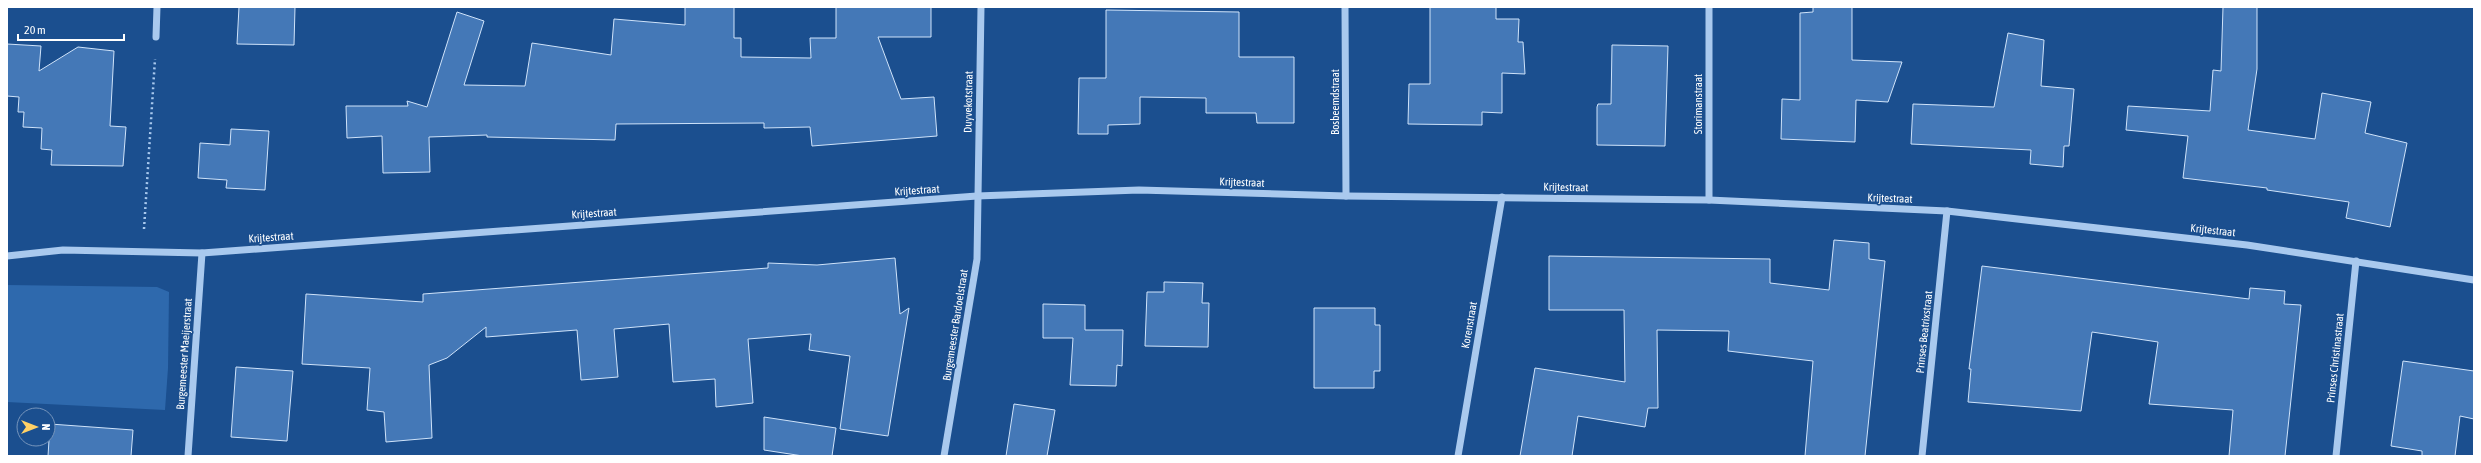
<svg xmlns="http://www.w3.org/2000/svg" width="2481" height="463" viewBox="0 0 2481 463" font-family="'Asap Condensed',sans-serif">
<style>
.green{fill:#2e69ad}
.building{fill:#4478b7;stroke:#cfe3fa}
.lines{fill:none;stroke-linecap:round;stroke-linejoin:round}
.path{stroke:#a9c9ee;stroke-width:2.5;stroke-dasharray:2 3;stroke-linecap:butt}
.minor{stroke:#a9c9ee;stroke-width:7}
.labels{text-anchor:middle;dominant-baseline:central;stroke-width:3.5;stroke-linejoin:round;paint-order:stroke}
.street-label{font-size:11px;fill:#fff;stroke:#1b4f8f}
</style>
<rect width="100%" height="100%" fill="#1b4f8f"/>
<path class="green" d="M 7,285 L 157,287 L 169,292 L 168,368 L 165,410 L 7,402 Z"/>
<g class="building">
<path d="M 239,7 L 295,7 L 294,45 L 237,44 Z"/>
<path d="M 685,7 L 734,7 L 734,38 L 741,38 L 741,57 L 811,58 L 810,38 L 836,38 L 836,7 L 931,7 L 931,37 L 878,37 L 901,99 L 934,97 L 937,136 L 812,146 L 810,127 L 764,128 L 764,123 L 616,124 L 615,140 L 487,137 L 487,135 L 429,137 L 430,172 L 383,173 L 382,136 L 347,138 L 346,106 L 408,106 L 407,101 L 427,107 L 457,12 L 484,21 L 464,85 L 525,86 L 532,43 L 611,55 L 614,19 L 685,25 Z"/>
<path d="M 1430,7 L 1496,7 L 1496,19 L 1519,19 L 1518,42 L 1523,42 L 1525,74 L 1502,73 L 1502,113 L 1482,112 L 1482,125 L 1408,124 L 1409,84 L 1430,84 Z"/>
<path d="M 1813,7 L 1852,7 L 1852,60 L 1902,62 L 1888,102 L 1856,100 L 1855,142 L 1781,139 L 1782,99 L 1800,100 L 1800,13 L 1813,12 Z"/>
<path d="M 2223,7 L 2257,7 L 2257,69 L 2248,130 L 2315,139 L 2322,93 L 2371,102 L 2365,133 L 2407,143 L 2390,227 L 2346,218 L 2349,202 L 2267,190 L 2267,188 L 2183,178 L 2188,136 L 2126,130 L 2128,106 L 2210,111 L 2213,70 L 2221,71 Z"/>
<path d="M 1106,10 L 1239,12 L 1239,57 L 1294,57 L 1294,123 L 1257,123 L 1256,113 L 1206,113 L 1206,98 L 1140,97 L 1140,124 L 1108,125 L 1108,134 L 1078,134 L 1079,78 L 1106,78 Z"/>
<path d="M 2008,33 L 2044,40 L 2041,86 L 2074,89 L 2069,146 L 2064,146 L 2063,167 L 2030,164 L 2031,150 L 1911,144 L 1913,104 L 1994,107 Z"/>
<path d="M 7,44 L 41,46 L 39,71 L 78,47 L 114,51 L 110,126 L 126,127 L 123,166 L 51,165 L 52,150 L 41,149 L 42,128 L 23,127 L 24,112 L 18,112 L 19,97 L 7,96 Z"/>
<path d="M 1612,45 L 1668,46 L 1665,146 L 1597,145 L 1597,107 L 1598,104 L 1611,104 Z"/>
<path d="M 231,129 L 269,131 L 265,190 L 226,188 L 227,180 L 198,178 L 200,143 L 230,145 Z"/>
<path d="M 1834,240 L 1869,243 L 1869,259 L 1885,261 L 1865,456 L 1805,456 L 1813,361 L 1728,351 L 1729,331 L 1657,330 L 1658,408 L 1648,408 L 1645,427 L 1578,416 L 1572,456 L 1520,456 L 1535,368 L 1625,382 L 1624,310 L 1549,310 L 1549,256 L 1770,259 L 1770,283 L 1829,290 Z"/>
<path d="M 895,258 L 900,314 L 909,308 L 888,436 L 840,429 L 850,356 L 809,350 L 811,334 L 748,339 L 753,403 L 716,407 L 715,379 L 673,382 L 669,324 L 614,329 L 618,377 L 581,380 L 577,330 L 486,337 L 486,327 L 447,358 L 429,365 L 432,438 L 386,442 L 384,412 L 367,410 L 370,368 L 302,364 L 306,294 L 423,302 L 423,294 L 768,268 L 768,263 L 817,265 Z"/>
<path d="M 1982,266 L 2249,299 L 2250,288 L 2285,291 L 2284,304 L 2301,305 L 2285,456 L 2229,456 L 2233,410 L 2149,404 L 2158,342 L 2092,332 L 2081,411 L 1968,402 L 1971,369 L 1969,369 Z"/>
<path d="M 1164,282 L 1203,283 L 1202,303 L 1209,303 L 1208,347 L 1145,346 L 1147,292 L 1164,292 Z"/>
<path d="M 1043,304 L 1085,305 L 1085,330 L 1123,330 L 1122,366 L 1117,365 L 1116,386 L 1070,385 L 1073,338 L 1043,338 Z"/>
<path d="M 1314,308 L 1375,308 L 1375,325 L 1380,325 L 1380,371 L 1374,371 L 1374,388 L 1314,388 Z"/>
<path d="M 2403,361 L 2474,371 L 2474,419 L 2460,416 L 2455,456 L 2422,456 L 2422,451 L 2391,446 Z"/>
<path d="M 236,367 L 293,371 L 287,441 L 231,437 Z"/>
<path d="M 1014,404 L 1055,410 L 1047,456 L 1006,456 Z"/>
<path d="M 764,417 L 836,428 L 832,456 L 803,456 L 764,450 Z"/>
<path d="M 50,424 L 133,430 L 131,456 L 48,456 Z"/>
</g>
<g class="lines">
<path class="path" d="M 144,229 L 155,59"/>
<g class="minor">
<path d="M 1345,7 L 1346,196"/>
<path d="M 156,37 L 157,7"/>
<path d="M 1709,200 L 1709,7"/>
<path d="M 7,256 L 63,250 L 202,253 L 977,196 L 1139,190 L 1346,196 L 1709,200 L 1947,211 L 2247,245 L 2474,280"/>
<path d="M 188,456 L 202,253"/>
<path d="M 944,456 L 977,259 L 981,7"/>
<path d="M 1458,456 L 1502,197"/>
<path d="M 1922,456 L 1947,211"/>
<path d="M 2336,456 L 2356,261"/>
</g>
</g>
<g class="labels">
<g class="street-label">
<text transform="translate(968 102) rotate(-89)">Duyvekotstraat</text>
<text transform="translate(1335 102) rotate(-90)">Bosbeemdstraat</text>
<text transform="translate(1698 104) rotate(-90)">Storimanstraat</text>
<text transform="translate(1242 182) rotate(2)">Krijtestraat</text>
<text transform="translate(1566 187) rotate(1)">Krijtestraat</text>
<text transform="translate(917 190) rotate(-4)">Krijtestraat</text>
<text transform="translate(1890 198) rotate(2)">Krijtestraat</text>
<text transform="translate(594 213) rotate(-4)">Krijtestraat</text>
<text transform="translate(2213 230) rotate(6)">Krijtestraat</text>
<text transform="translate(271 237) rotate(-4)">Krijtestraat</text>
<text transform="translate(955 325) rotate(-81)">Burgemeester Bardoelstraat</text>
<text transform="translate(1469 325) rotate(-80)">Korenstraat</text>
<text transform="translate(1924 332) rotate(-84)">Prinses Beatrixstraat</text>
<text transform="translate(184 354) rotate(-86)">Burgemeester Maeijerstraat</text>
<text transform="translate(2335 358) rotate(-84)">Prinses Christinastraat</text>
</g>
</g>
<rect width="2481" height="463" fill="none" stroke="#ffffff" stroke-width="16"/>
<g transform="translate(36 427) rotate(90)"><circle r="19" fill="#1b4f8f" stroke="#7695bc"/>
<path d="M0-3L7 15L0 10L-7 15Z" fill="#ffd166"/>
<text y="-6" font-size="11" font-weight="bold" text-anchor="middle" fill="#ffffff">N</text>
</g>
<path d="M18 34v6h106v-6" fill="none" stroke="#ffffff" stroke-width="2"/>
<text x="24" y="34" font-size="12" fill="#ffffff" stroke="#1b4f8f" stroke-width="3" paint-order="stroke">20 m</text>
</svg>
